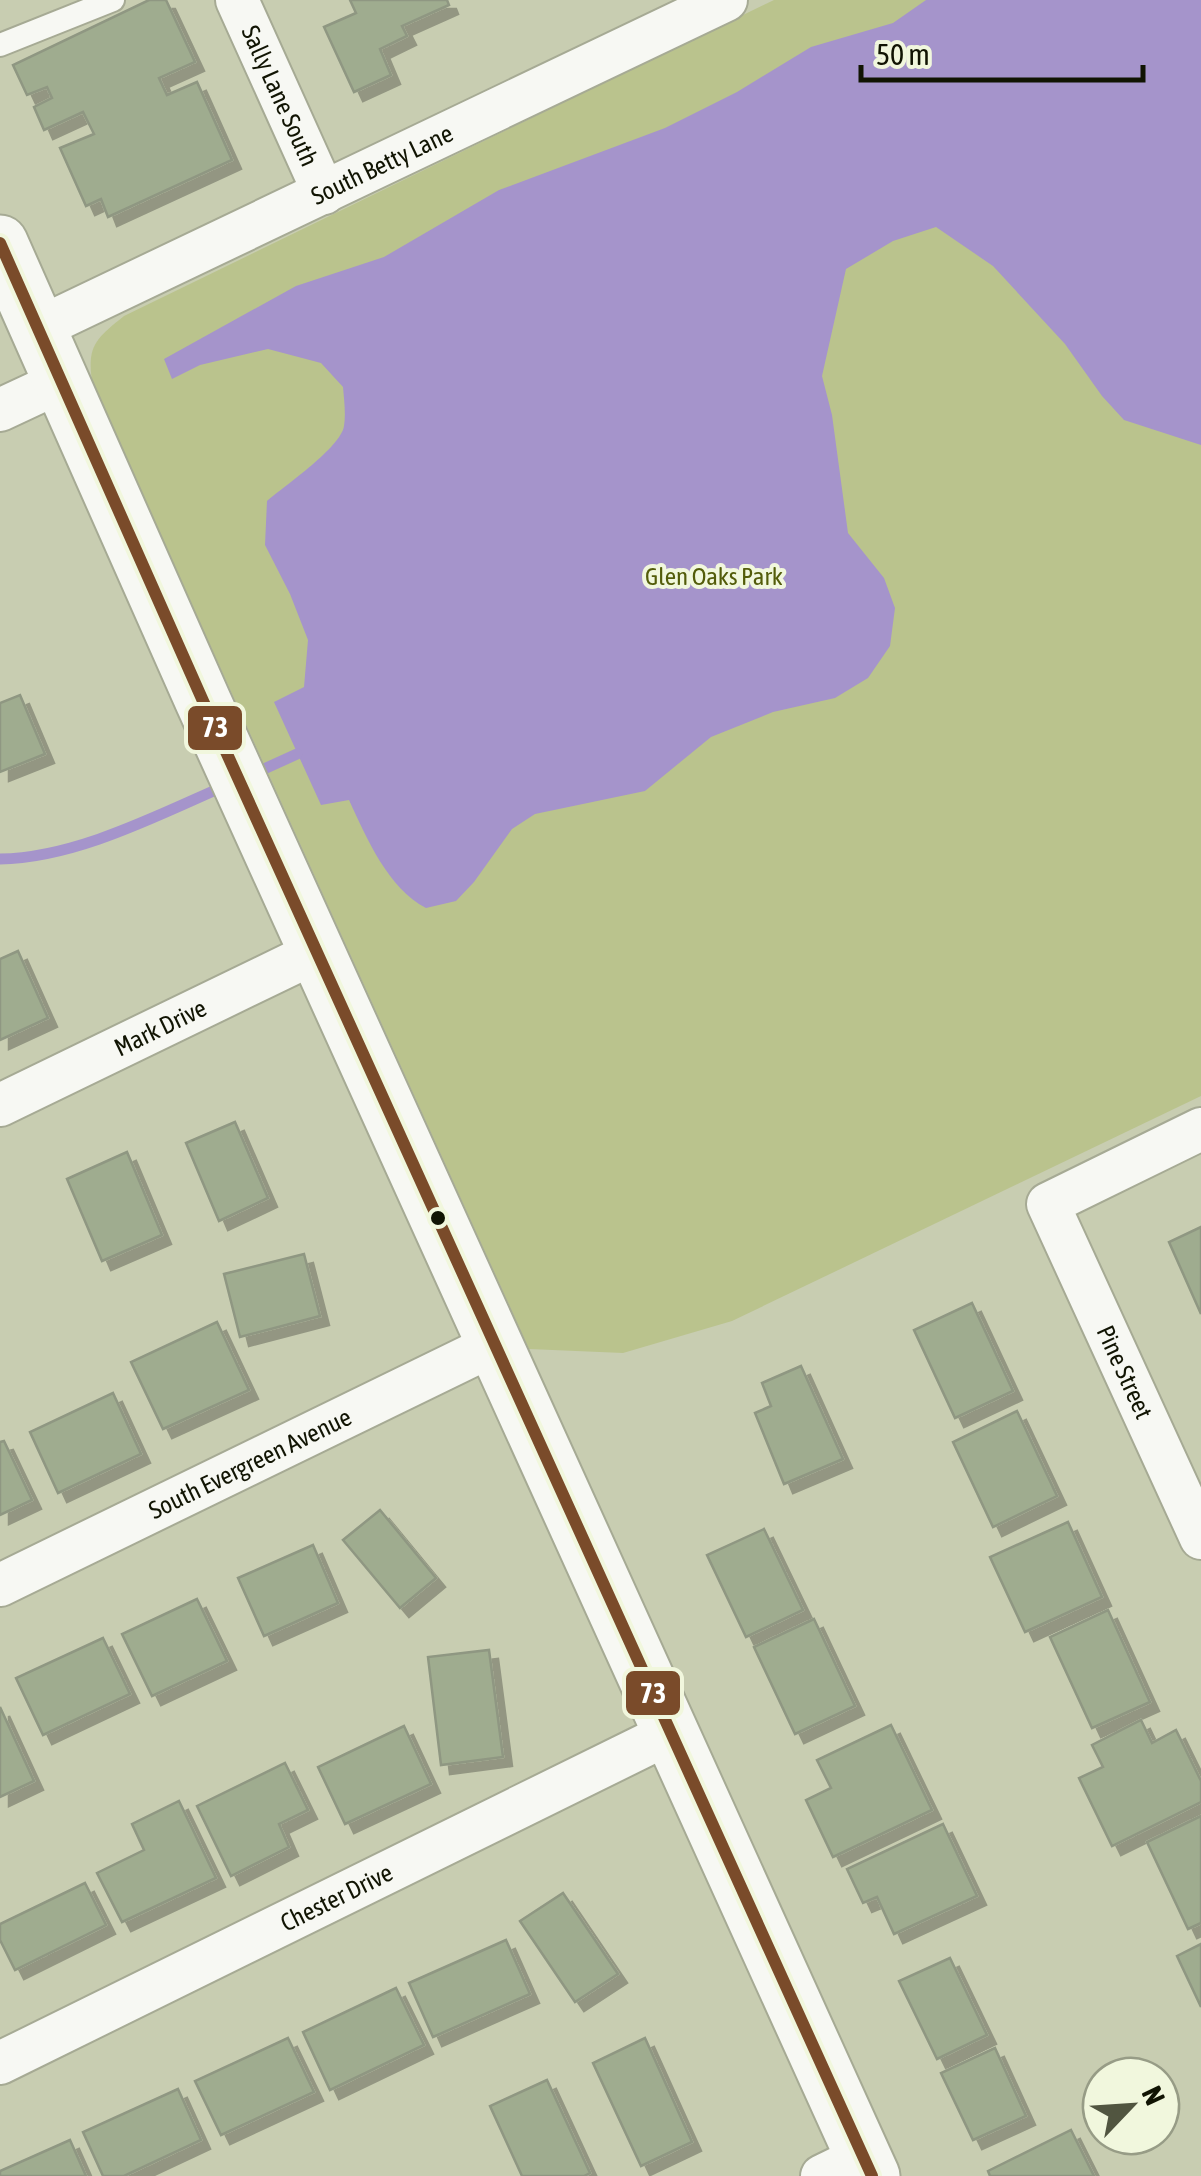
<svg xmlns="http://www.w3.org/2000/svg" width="1201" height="2176" viewBox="0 0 1201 2176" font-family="'Asap Condensed',sans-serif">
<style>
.green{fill:#bac38d}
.water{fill:#a594cb}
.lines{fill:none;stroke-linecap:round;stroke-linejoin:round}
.stream{stroke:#a594cb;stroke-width:11}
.building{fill:#9fac8f;stroke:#8f9782;stroke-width:2.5;filter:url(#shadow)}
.service-casing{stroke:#a6aa94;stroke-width:26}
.minor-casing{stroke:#a6aa94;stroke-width:46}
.tertiary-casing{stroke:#a6aa94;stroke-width:59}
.service{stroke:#f7f8f3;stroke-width:22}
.minor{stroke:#f7f8f3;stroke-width:42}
.tertiary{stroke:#f7f8f3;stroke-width:55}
.bus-1-casing{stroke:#f1f7dd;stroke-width:20}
.bus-1{stroke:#7a4b2a;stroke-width:12}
.bus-dot{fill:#111403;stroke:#f1f7dd;stroke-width:4}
.labels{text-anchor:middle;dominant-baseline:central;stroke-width:8;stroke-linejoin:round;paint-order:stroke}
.street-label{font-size:25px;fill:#111403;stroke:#f1f7dd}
.park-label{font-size:25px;fill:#535c0a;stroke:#f1f7dd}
.line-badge{stroke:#f1f7dd;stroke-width:4}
.badge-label{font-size:28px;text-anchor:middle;font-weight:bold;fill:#fff}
</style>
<defs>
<filter id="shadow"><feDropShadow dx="9" dy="9" stdDeviation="0" flood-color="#0004"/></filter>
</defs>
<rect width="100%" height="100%" fill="#c8cdb1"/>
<path class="green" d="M 774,0 L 1201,0 L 1201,1096 L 732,1321 L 623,1353 L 529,1349 L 93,387 C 86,347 94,340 124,316 Z"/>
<path class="water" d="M 926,0 L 1201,0 L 1201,445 L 1124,420 L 1102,396 L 1065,344 L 993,266 L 936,227 L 893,241 L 846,269 L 822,376 L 832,415 L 848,533 L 884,578 L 895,608 L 890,646 L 868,678 L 835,698 L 773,712 L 711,737 L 645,791 L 535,814 L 512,829 L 474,882 L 456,901 L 426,908 C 388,888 367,839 349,800 L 321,805 L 274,702 L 304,687 L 308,640 L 290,594 L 265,545 L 267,501 C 286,485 341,447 344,426 C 346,414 344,399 343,387 L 321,363 L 268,349 L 200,365 L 172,379 L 164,359 L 296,286 L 384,257 L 499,190 L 665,128 L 737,92 L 811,47 L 893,23 Z"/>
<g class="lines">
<g class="stream">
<path d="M 253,774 L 297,754"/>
<path d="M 0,859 C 76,858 158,815 227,785"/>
</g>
</g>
<g class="building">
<path d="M 149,0 L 166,0 L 195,62 L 159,78 L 167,95 L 197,82 L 232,160 L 108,217 L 101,199 L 86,206 L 60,148 L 94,134 L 83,112 L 44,130 L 34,107 L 52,98 L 47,87 L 27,95 L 13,65 Z"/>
<path d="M 350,0 L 447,0 L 449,5 L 402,26 L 407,36 L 380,49 L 391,75 L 354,92 L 324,27 L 356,13 Z"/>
<path d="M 20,695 L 45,754 L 0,772 L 0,703 Z"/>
<path d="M 18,951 L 48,1018 L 0,1040 L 0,959 Z"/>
<path d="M 235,1122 L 268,1198 L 219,1221 L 186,1143 Z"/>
<path d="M 127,1152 L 162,1235 L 102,1261 L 67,1179 Z"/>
<path d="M 1201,1227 L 1201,1314 L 1169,1242 Z"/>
<path d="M 304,1254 L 320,1316 L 240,1337 L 224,1274 Z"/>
<path d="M 972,1303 L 1013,1391 L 955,1418 L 914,1330 Z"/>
<path d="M 217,1322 L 249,1390 L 163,1429 L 131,1362 Z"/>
<path d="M 801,1366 L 843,1459 L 784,1484 L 755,1413 L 771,1406 L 762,1383 Z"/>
<path d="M 113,1393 L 141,1454 L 58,1493 L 30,1432 Z"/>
<path d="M 1017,1411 L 1057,1496 L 993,1527 L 953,1442 Z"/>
<path d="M 4,1441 L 32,1500 L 0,1515 L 0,1442 Z"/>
<path d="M 380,1510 L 436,1578 L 400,1608 L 343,1540 Z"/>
<path d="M 1068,1522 L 1102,1597 L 1025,1632 L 990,1557 Z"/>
<path d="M 764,1529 L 803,1610 L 746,1637 L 707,1555 Z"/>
<path d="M 313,1545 L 338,1603 L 264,1636 L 238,1578 Z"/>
<path d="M 197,1599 L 227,1661 L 152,1696 L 122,1634 Z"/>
<path d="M 1108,1610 L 1150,1702 L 1092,1728 L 1050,1637 Z"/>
<path d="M 814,1619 L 855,1706 L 795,1734 L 754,1647 Z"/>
<path d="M 103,1638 L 130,1694 L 43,1735 L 16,1678 Z"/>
<path d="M 489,1650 L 503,1757 L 441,1765 L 428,1657 Z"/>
<path d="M 0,1707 L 34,1781 L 0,1797 Z"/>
<path d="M 1141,1720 L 1152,1743 L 1176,1730 L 1201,1781 L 1201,1802 L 1112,1846 L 1079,1778 L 1103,1767 L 1092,1745 Z"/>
<path d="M 891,1725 L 932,1810 L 833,1857 L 806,1800 L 831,1788 L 817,1760 Z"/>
<path d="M 404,1726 L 431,1784 L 345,1824 L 318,1767 Z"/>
<path d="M 285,1763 L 308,1810 L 279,1824 L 289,1847 L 231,1876 L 197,1806 Z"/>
<path d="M 179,1801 L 216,1878 L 122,1922 L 97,1873 L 144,1850 L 132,1824 Z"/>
<path d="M 1201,1816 L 1201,1923 L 1188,1929 L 1147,1842 Z"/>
<path d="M 943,1824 L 977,1896 L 894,1934 L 877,1897 L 863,1903 L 847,1869 Z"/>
<path d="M 85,1883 L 106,1925 L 15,1970 L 0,1940 L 0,1924 Z"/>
<path d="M 563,1893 L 618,1974 L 575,2002 L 520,1921 Z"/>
<path d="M 506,1940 L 530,1994 L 433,2037 L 409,1983 Z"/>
<path d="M 1201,1944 L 1201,2007 L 1177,1956 Z"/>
<path d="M 950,1958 L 987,2035 L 937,2059 L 899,1981 Z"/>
<path d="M 396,1988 L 424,2045 L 330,2090 L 303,2032 Z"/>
<path d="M 288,2038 L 314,2092 L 221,2135 L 195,2081 Z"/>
<path d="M 645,2038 L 692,2142 L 641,2166 L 593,2063 Z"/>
<path d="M 995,2048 L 1026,2116 L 973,2140 L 941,2073 Z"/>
<path d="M 547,2080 L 590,2173 L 584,2176 L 522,2176 L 490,2106 Z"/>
<path d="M 178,2089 L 201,2140 L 124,2176 L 103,2176 L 83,2132 Z"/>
<path d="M 1071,2130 L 1094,2176 L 990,2176 L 988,2171 Z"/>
<path d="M 70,2140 L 86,2176 L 0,2176 L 0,2171 Z"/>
</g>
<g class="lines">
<defs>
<path id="service" d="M 0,45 L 113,0"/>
<g id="minor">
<path id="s1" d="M 237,0 L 324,193"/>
<path id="s2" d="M 39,328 L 726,0"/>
<path d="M 0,410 L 62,381"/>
<path id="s3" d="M 0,1105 L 318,951"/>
<path id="s4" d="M 1201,1129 L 1048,1204 L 1201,1538"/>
<path id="s5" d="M 0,1585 L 497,1343"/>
<path id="s6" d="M 0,2063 L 672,1732"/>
<path d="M 822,2176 L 863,2156"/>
</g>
<path id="tertiary" d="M 0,243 L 203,701 L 872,2176"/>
</defs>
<use href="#service" class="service-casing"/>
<use href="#minor" class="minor-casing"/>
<use href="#tertiary" class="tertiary-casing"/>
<use href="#service" class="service"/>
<use href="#minor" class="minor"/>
<use href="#tertiary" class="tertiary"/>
<defs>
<path id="bus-1" d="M 0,243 L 203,701 L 872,2176"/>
</defs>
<use href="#bus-1" class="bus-1-casing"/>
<use href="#bus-1" class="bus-1"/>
</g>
<circle class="bus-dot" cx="438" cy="1218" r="9"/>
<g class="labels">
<g class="street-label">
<text stroke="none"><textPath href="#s1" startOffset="105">Sally Lane South</textPath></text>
<text stroke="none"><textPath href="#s2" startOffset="380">South Betty Lane</textPath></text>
<text stroke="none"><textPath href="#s3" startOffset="178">Mark Drive</textPath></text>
<text stroke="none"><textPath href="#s4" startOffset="355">Pine Street</textPath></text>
<text stroke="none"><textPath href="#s5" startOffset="278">South Evergreen Avenue</textPath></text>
<text stroke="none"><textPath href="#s6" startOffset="375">Chester Drive</textPath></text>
</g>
<g class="park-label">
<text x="714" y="576">Glen Oaks Park</text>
</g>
</g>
<g class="line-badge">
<rect x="186" y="704" width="58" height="48" rx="10" fill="#7a4b2a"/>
<rect x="624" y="1669" width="58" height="48" rx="10" fill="#7a4b2a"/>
</g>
<g class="badge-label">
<text x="215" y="737">73</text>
<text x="653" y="1703">73</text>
</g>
<g transform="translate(1131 2106) rotate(65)"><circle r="48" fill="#f1f7dd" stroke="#979c86" stroke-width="2.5"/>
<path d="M0-8L18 38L0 25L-18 38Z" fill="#515540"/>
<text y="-15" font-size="28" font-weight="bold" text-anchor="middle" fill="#111403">N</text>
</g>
<path d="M861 65v15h282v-15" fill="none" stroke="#111403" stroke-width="5"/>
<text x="876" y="65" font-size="30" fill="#111403" stroke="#f1f7dd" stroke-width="8" paint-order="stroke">50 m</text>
</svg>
